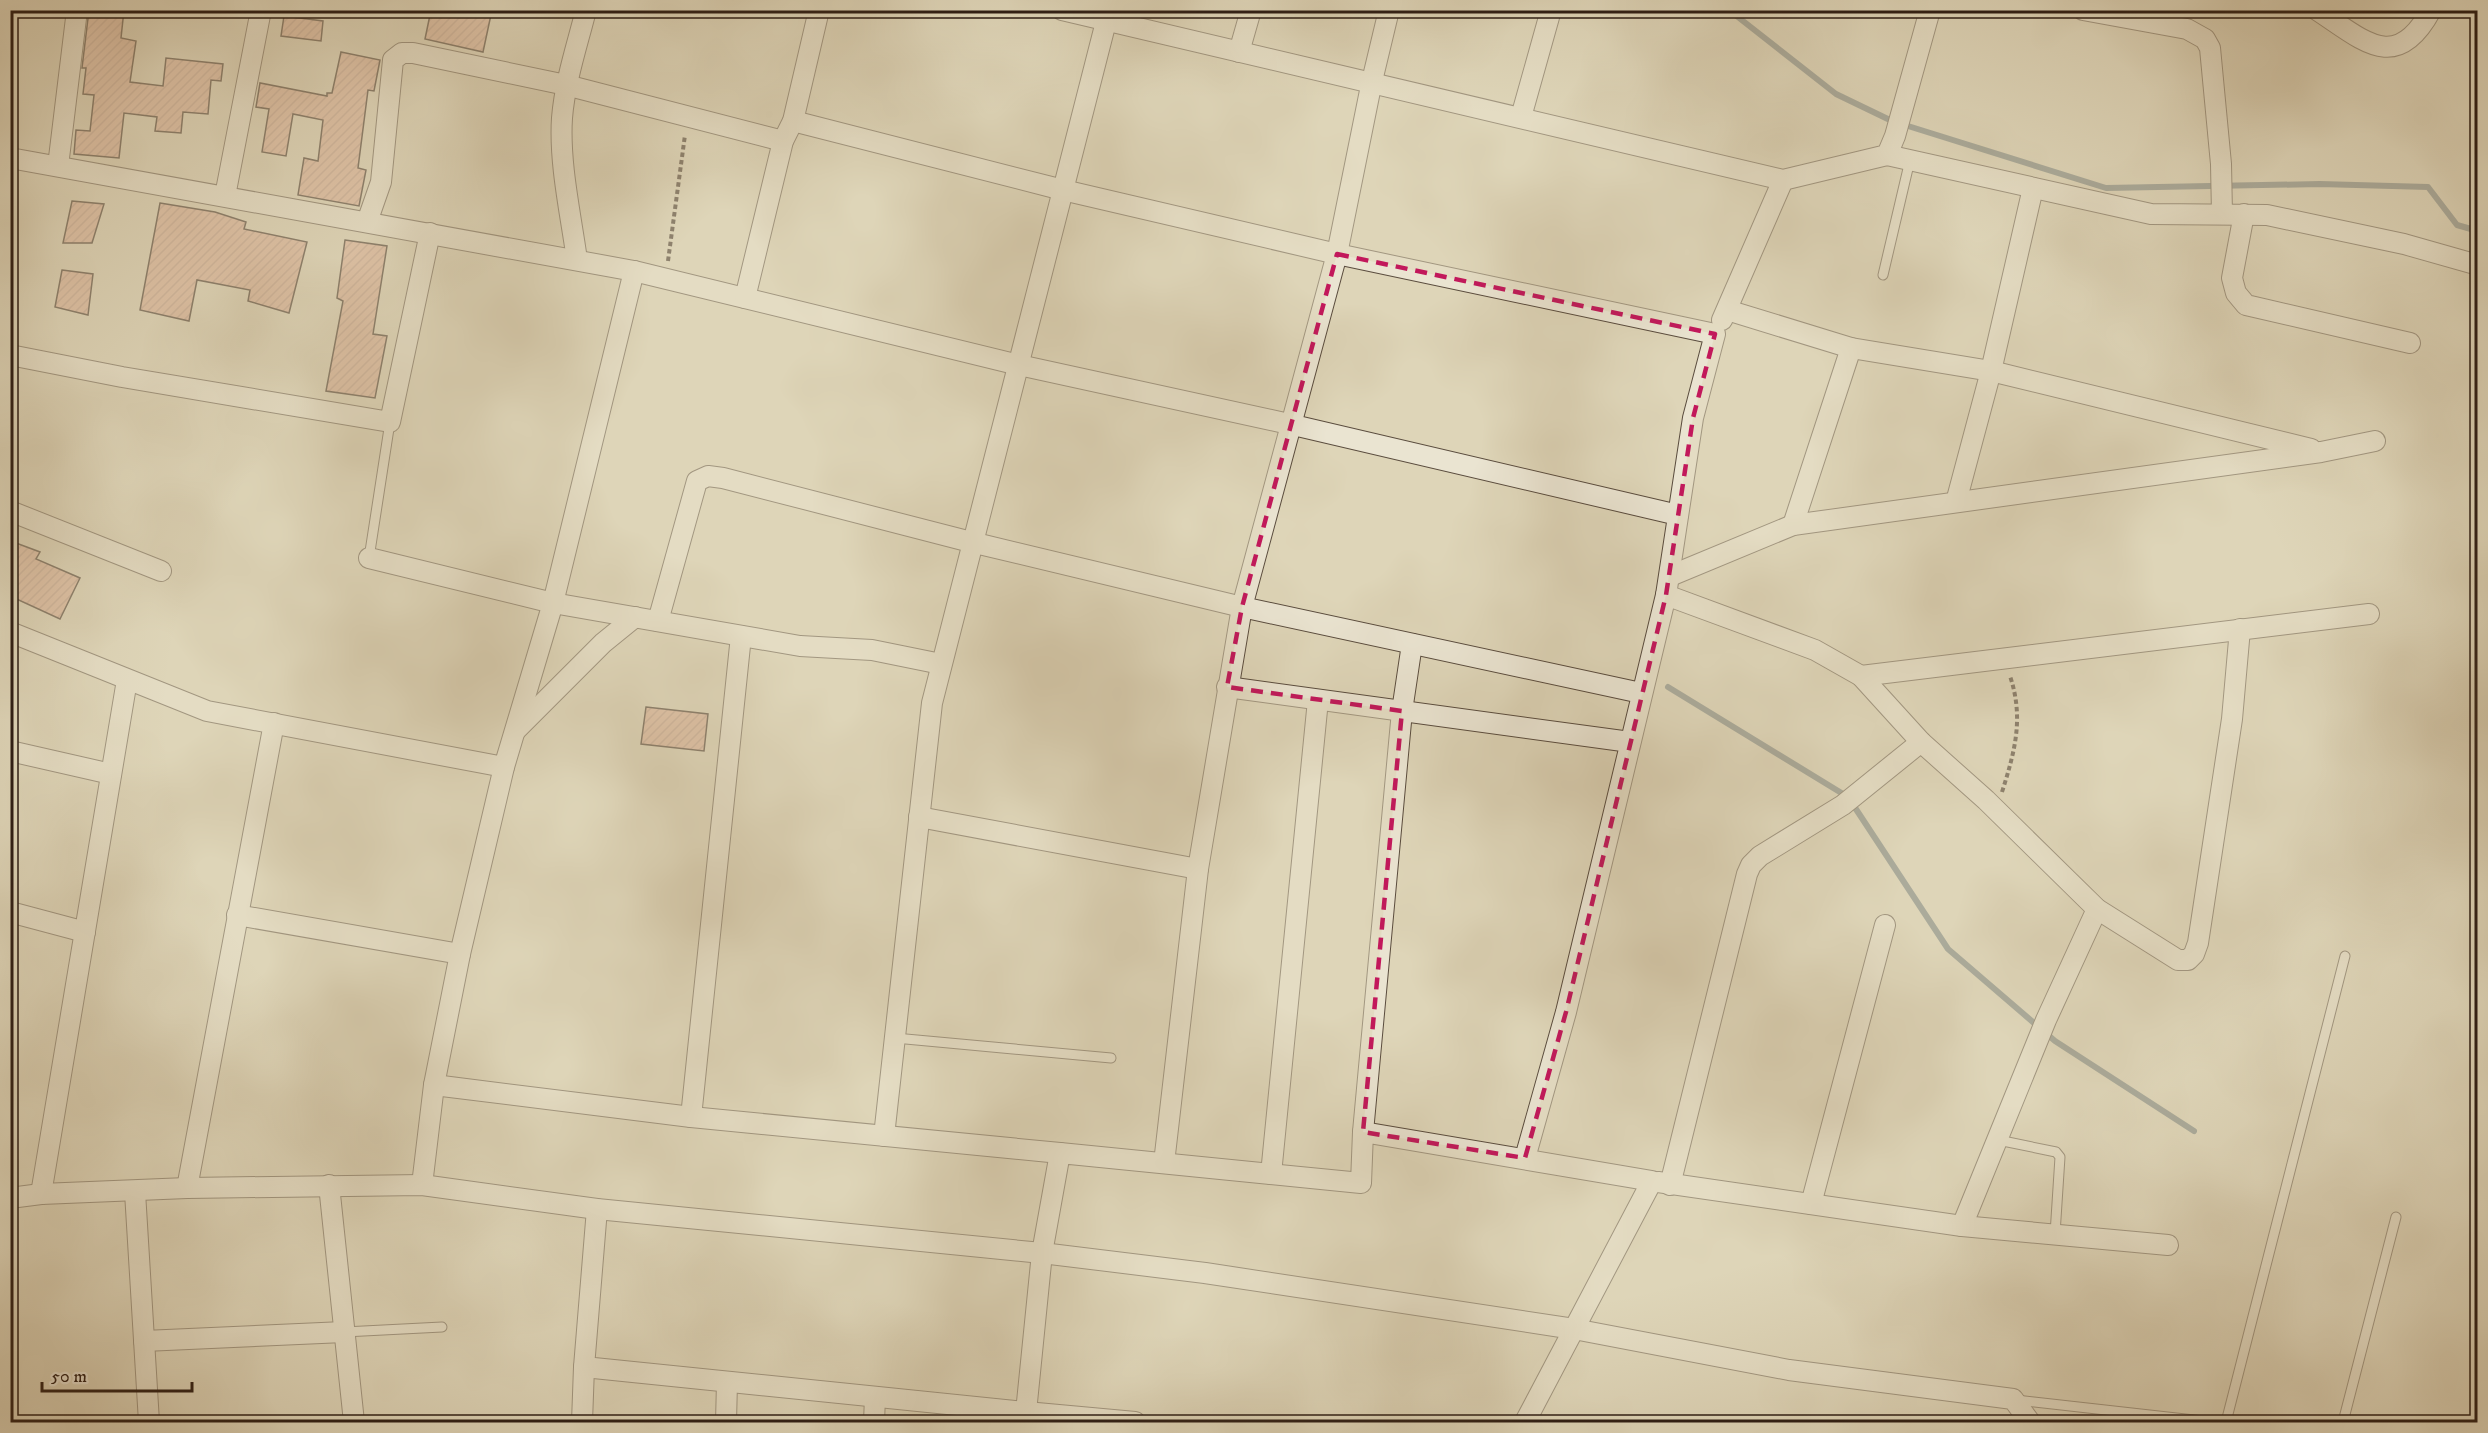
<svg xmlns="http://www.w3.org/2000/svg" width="2488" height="1433" viewBox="0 0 2488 1433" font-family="'IM FELL DW Pica',serif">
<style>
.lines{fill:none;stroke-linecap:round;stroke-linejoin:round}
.stream{stroke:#6e7978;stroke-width:6}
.building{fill:url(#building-hatch);stroke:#2e1e15;stroke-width:1.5}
.service-casing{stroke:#5a4c3e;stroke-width:11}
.minor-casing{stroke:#5a4c3e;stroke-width:22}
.path{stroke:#2e1e15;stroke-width:4;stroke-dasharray:4.5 3;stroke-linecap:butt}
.service{stroke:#eae4d1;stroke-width:9}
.minor{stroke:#eae4d1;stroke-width:20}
.marked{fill:none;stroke:#c2185b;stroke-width:4.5;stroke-dasharray:12 8;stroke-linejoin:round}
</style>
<defs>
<pattern id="building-hatch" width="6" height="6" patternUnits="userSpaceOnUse" patternTransform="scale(1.5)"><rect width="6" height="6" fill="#e0af96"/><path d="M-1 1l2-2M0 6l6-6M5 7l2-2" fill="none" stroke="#c09680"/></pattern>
</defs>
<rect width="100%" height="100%" fill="#ded5b8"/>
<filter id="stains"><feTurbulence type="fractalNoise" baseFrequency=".00333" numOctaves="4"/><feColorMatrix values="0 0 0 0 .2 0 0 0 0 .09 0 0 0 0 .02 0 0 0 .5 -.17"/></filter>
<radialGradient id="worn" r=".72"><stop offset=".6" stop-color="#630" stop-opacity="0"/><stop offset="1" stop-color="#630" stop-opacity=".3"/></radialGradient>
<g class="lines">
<g class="stream">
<path d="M 1729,10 L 1836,94 L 1892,121 L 2106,188 L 2320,184 L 2428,187 L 2457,225 L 2478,231"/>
<path d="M 1668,687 L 1848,797 L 1948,949 L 2055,1041 L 2194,1131"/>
</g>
</g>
<g class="building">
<path d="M 89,10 L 124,10 L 121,38 L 136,41 L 130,82 L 163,86 L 166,58 L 223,64 L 221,81 L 211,80 L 208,114 L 183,112 L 181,133 L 155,131 L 157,117 L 124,113 L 119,158 L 74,154 L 76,130 L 90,131 L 94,95 L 83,94 L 86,68 L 82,68 Z"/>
<path d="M 431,10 L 492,10 L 483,52 L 425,39 Z"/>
<path d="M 284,16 L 323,21 L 321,41 L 281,36 Z"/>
<path d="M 341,52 L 380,60 L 374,91 L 368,90 L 358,168 L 366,170 L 359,206 L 298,195 L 304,158 L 318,161 L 323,120 L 293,114 L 286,156 L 262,152 L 269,109 L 256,107 L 260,83 L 327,96 L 327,93 L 332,93 Z"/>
<path d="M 72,201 L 104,204 L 92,243 L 63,243 Z"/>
<path d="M 160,203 L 215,212 L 246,222 L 244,229 L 307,242 L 289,313 L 248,301 L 250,290 L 197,280 L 189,321 L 140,310 Z"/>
<path d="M 345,240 L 387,246 L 373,334 L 387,336 L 375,398 L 326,391 L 343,301 L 337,298 Z"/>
<path d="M 62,270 L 93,274 L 88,315 L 55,307 Z"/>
<path d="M 16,543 L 40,552 L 36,559 L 80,578 L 60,619 L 10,596 L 10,556 Z"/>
<path d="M 646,707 L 708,714 L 704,751 L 641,744 Z"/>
</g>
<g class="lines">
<defs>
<g id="service">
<path d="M 1883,275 L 1910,160"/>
<path d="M 369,558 L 390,422"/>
<path d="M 895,1038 L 1111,1058"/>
<path d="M 1998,1140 L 2056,1152 L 2060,1157 L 2055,1234"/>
<path d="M 344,1332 L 442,1327"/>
<path d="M 2016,1400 L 2212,1422"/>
<path d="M 2226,1422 L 2345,956"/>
<path d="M 2343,1422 L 2396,1217"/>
</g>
<g id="minor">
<path d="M 1062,10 L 1783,180 L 1887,155 L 1895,136 L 1930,10"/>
<path d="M 2083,10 L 2187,29 L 2205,39 L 2210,48 L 2221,164 L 2222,214"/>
<path d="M 2317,10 C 2363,40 2396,75 2431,10"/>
<path d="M 1239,52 L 1251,10"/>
<path d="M 1521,117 L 1551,10"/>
<path d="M 793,121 L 1063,190 L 1337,254 L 1715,334 L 1693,418 L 1666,595 L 1566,1012 L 1525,1158"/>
<path d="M 1887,155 L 2151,214 L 2267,215 L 2404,244 L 2478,265"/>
<path d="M 10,158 L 634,271 L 1019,365 L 1289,424 L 1678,515"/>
<path d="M 58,166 L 77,10"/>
<path d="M 225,196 L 261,10"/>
<path d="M 2244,214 L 2232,278 L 2236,293 L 2246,305 L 2410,343"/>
<path d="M 367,222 L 381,182 L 393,60 L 402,53 L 413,53 L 566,85 L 783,141"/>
<path d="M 577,260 C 571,216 559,163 562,118 C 565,81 577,46 586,10"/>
<path d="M 745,298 L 783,141 L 793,121 L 819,10"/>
<path d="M 1727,310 L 1851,348 L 1991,371 L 2311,449"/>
<path d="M 1722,320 L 1783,180"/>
<path d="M 10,355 L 122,377 L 390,422 L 430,233"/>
<path d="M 1956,502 L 1991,371 L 2033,188"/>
<path d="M 10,511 L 161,571"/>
<path d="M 1793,525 L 1851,348"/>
<path d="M 369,558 L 553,603 L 800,646 L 872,650 L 941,664"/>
<path d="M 1670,576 L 1793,525 L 2321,452 L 2375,441"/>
<path d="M 1666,595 L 1815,650 L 1861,676 L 1921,742 L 1986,800 L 2097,909 L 2178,960 L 2188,960 L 2194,954 L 2198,943 L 2232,719 L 2240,629"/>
<path d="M 658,621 L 697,481 L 708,476 L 723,478 L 971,542 L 1242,607 L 1641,693"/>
<path d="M 10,632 L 207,711 L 504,767"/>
<path d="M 1861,676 L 2369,614"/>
<path d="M 1227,687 L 1630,742"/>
<path d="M 516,730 L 603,643 L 635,617"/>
<path d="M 10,751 L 111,774"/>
<path d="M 919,817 L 1198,869"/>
<path d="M 10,912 L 85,932"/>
<path d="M 237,915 L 460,954"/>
<path d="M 434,1085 L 691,1117 L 1060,1153"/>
<path d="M 691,1117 L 741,636"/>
<path d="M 1363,1132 L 1402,711 L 1412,644"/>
<path d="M 884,1136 L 932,703 L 1109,10"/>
<path d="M 1164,1163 L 1198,869 L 1242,607 L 1337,254 L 1372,81 L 1389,10"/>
<path d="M 1271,1174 L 1318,700"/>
<path d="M 1658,1182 L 1962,1226 L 2168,1245"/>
<path d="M 329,1185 L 354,1422"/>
<path d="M 422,1185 L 434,1085 L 460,954 L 504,767 L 553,603 L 634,271"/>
<path d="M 1670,1185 L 1747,874 L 1751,865 L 1760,856 L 1843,805 L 1921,742"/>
<path d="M 187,1188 L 274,723"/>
<path d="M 135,1192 L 149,1422"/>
<path d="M 41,1194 L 127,680"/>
<path d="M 10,1198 L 41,1194 L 187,1188 L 422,1185 L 597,1209 L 1042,1253 L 1205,1273 L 1574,1329 L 1789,1370 L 2013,1399 L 2030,1422"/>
<path d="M 1811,1204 L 1885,925"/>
<path d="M 597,1209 L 584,1367 L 1026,1412 L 1042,1253 L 1060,1153 L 1361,1183 L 1363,1132 L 1652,1181 L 1525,1422"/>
<path d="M 1962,1226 L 2046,1020 L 2097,909"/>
<path d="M 144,1341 L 344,1332"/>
<path d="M 1026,1412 L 1135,1422"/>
<path d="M 582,1422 L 584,1367"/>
<path d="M 726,1422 L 727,1382"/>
<path d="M 874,1422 L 875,1397"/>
</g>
</defs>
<use href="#service" class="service-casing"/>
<use href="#minor" class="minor-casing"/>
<g class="path">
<path d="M 668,261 L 685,135"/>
<path d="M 2002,792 C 2015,751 2024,718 2010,676"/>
</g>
<use href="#service" class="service"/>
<use href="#minor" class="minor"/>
</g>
<path d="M0 0H2488V1433H0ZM 1337,254 L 1715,334 L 1693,418 L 1666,595 L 1566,1012 L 1525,1158 L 1363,1132 L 1402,711 L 1227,687 L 1242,607 Z" fill="#ded5b8" fill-opacity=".55" fill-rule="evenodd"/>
<path class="marked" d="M 1337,254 L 1715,334 L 1693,418 L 1666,595 L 1566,1012 L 1525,1158 L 1363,1132 L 1402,711 L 1227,687 L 1242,607 Z"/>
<rect width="2488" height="1433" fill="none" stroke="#ded5b8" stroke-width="36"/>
<rect x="12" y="12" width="2464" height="1409" fill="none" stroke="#2e1e15" stroke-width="3"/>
<rect x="18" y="18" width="2452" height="1397" fill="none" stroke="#2e1e15" stroke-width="1.5"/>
<path d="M42 1382v9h150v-9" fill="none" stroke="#2e1e15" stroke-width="3"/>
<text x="51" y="1382" font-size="18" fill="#2e1e15" stroke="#eae4d1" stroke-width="4.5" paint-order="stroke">50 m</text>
<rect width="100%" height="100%" filter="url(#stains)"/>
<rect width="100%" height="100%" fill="url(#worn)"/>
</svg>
